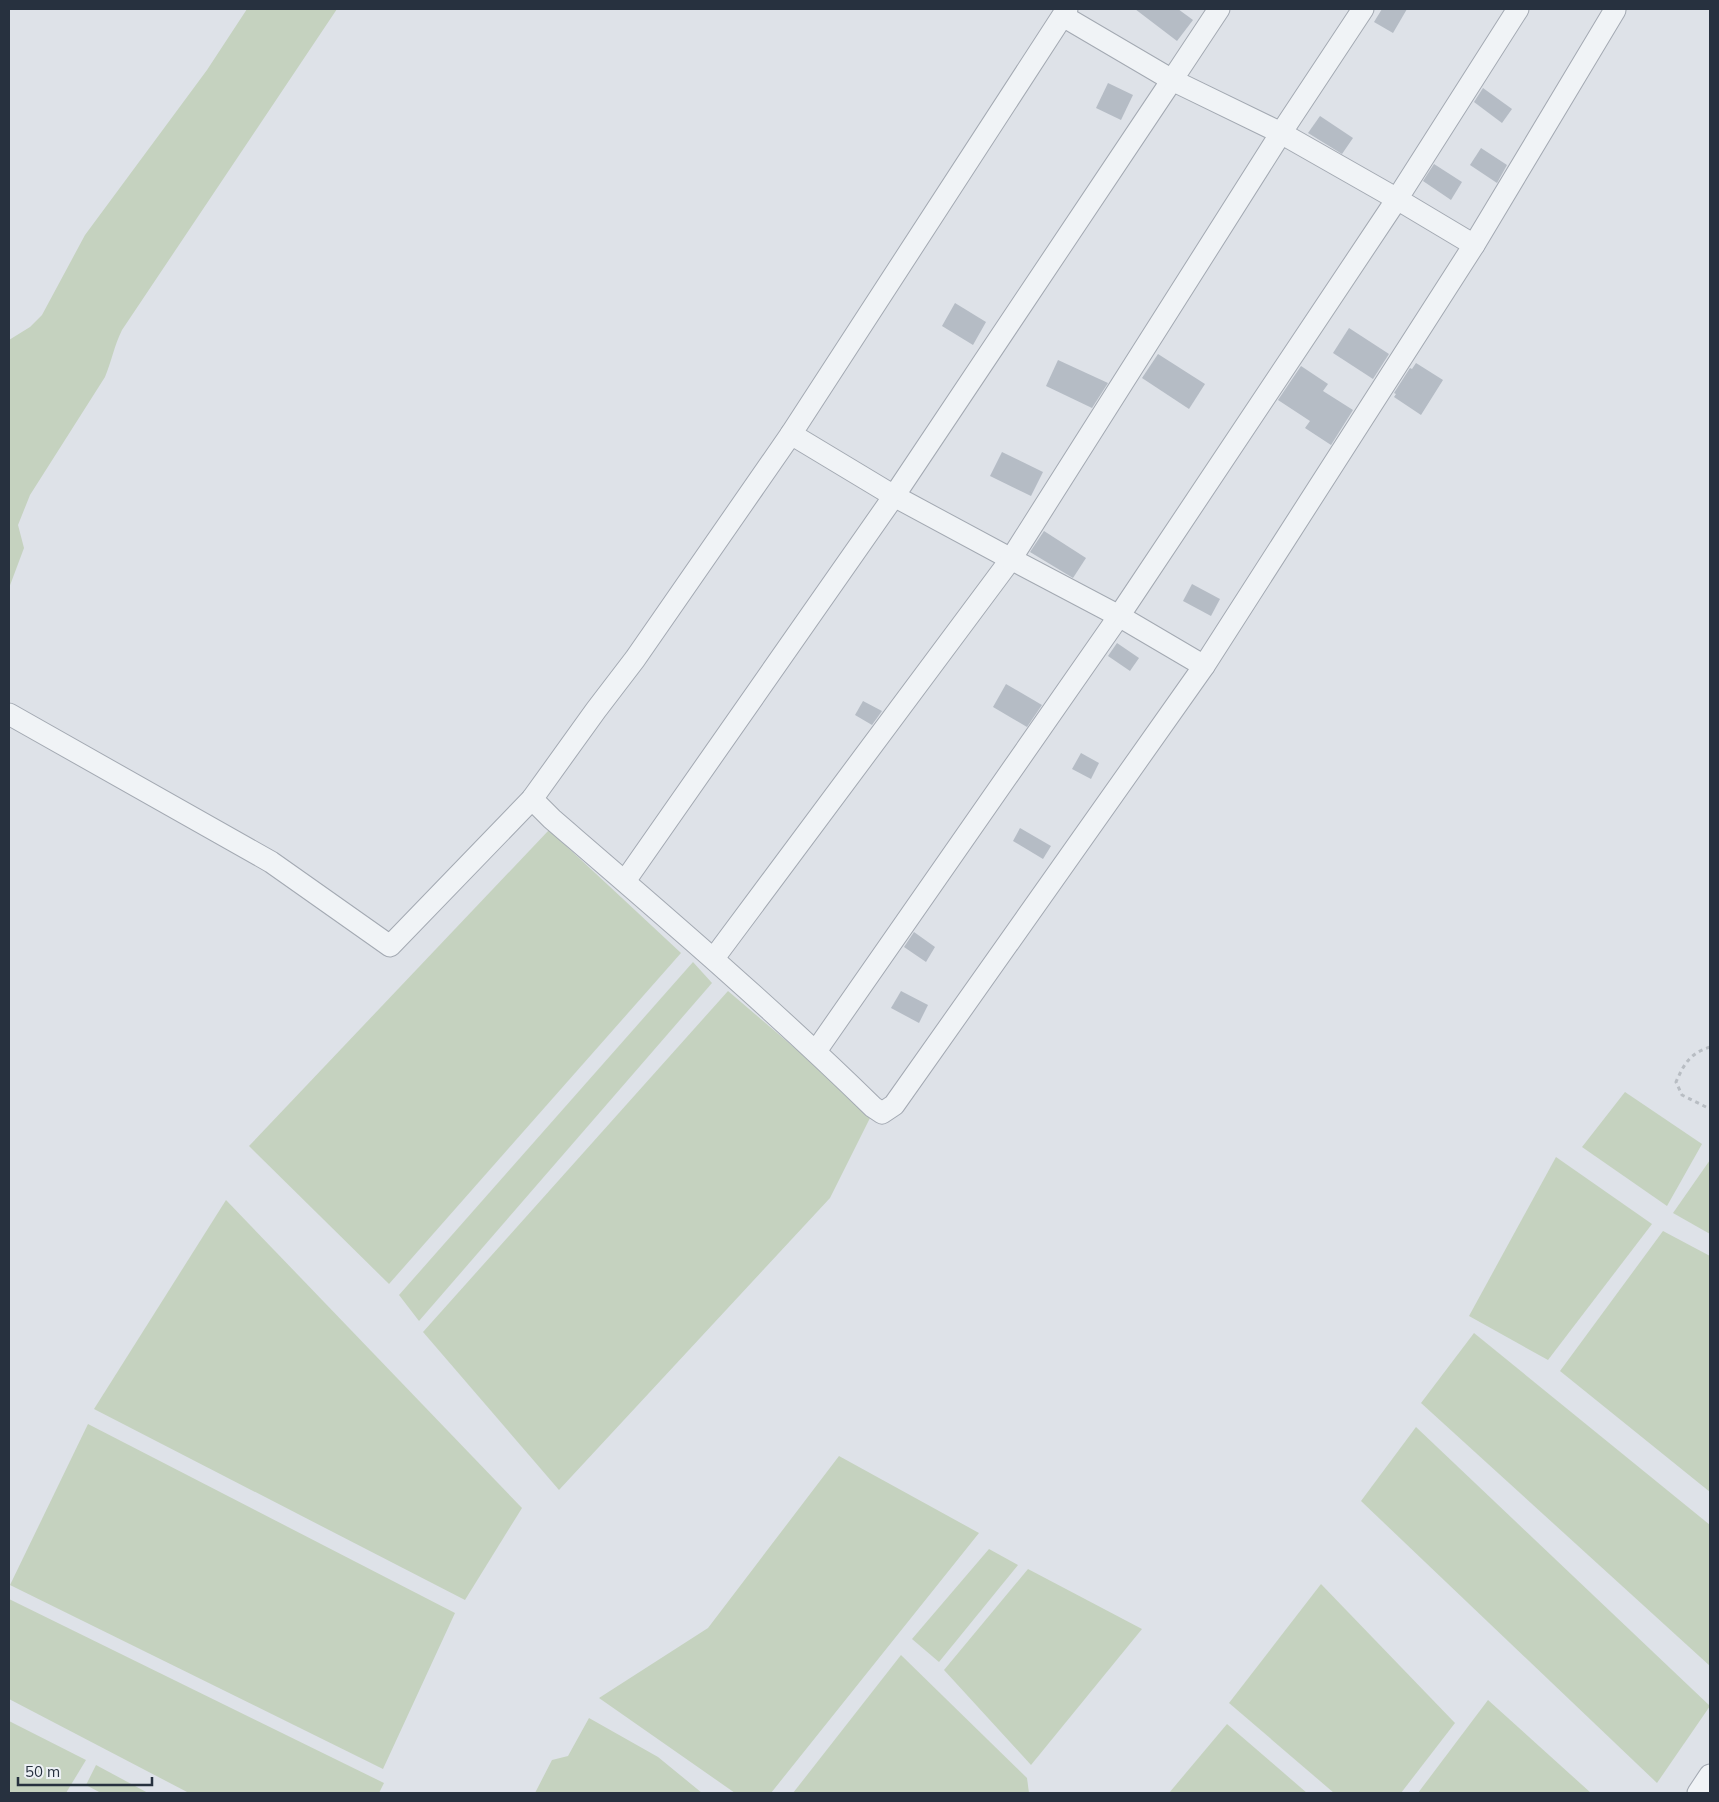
<svg xmlns="http://www.w3.org/2000/svg" width="1719" height="1802" viewBox="0 0 1719 1802" font-family="Mulish,sans-serif">
<style>
.green{fill:#c5d2bf}
.building{fill:#b5bcc5}
.lines{fill:none;stroke-linecap:round;stroke-linejoin:round}
.street-casing{stroke:#a3a9b2;stroke-width:23}
.path{stroke:#b8bdc3;stroke-width:3;stroke-dasharray:4 4;stroke-linecap:butt}
.street{stroke:#f0f3f6;stroke-width:21}
</style>
<rect width="100%" height="100%" fill="#dee2e8"/>
<g class="green">
<path d="M 247,9 L 337,9 L 122,330 C 114,346 112,360 105,377 L 30,495 L 18,525 L 24,548 L 9,588 L 9,340 L 30,327 L 42,315 L 85,235 L 207,70 Z"/>
<path d="M 549,830 L 681,953 L 389,1284 L 249,1146 Z"/>
<path d="M 693,962 L 712,983 L 419,1321 L 399,1295 Z"/>
<path d="M 728,991 L 872,1114 L 830,1198 L 559,1490 L 423,1332 Z"/>
<path d="M 1625,1092 L 1702,1144 L 1667,1206 L 1582,1147 Z"/>
<path d="M 1556,1157 L 1652,1224 L 1548,1360 L 1469,1316 Z"/>
<path d="M 1710,1160 L 1710,1234 L 1673,1213 Z"/>
<path d="M 226,1200 L 522,1508 L 465,1600 L 94,1409 Z"/>
<path d="M 1663,1231 L 1710,1256 L 1710,1492 L 1560,1371 Z"/>
<path d="M 1474,1333 L 1710,1525 L 1710,1666 L 1421,1403 Z"/>
<path d="M 88,1424 L 455,1613 L 383,1769 L 10,1585 Z"/>
<path d="M 1416,1427 L 1710,1706 L 1657,1783 L 1361,1501 Z"/>
<path d="M 839,1456 L 979,1533 L 771,1793 L 735,1793 L 599,1698 L 708,1628 Z"/>
<path d="M 989,1549 L 1018,1565 L 939,1662 L 912,1639 Z"/>
<path d="M 1028,1569 L 1142,1629 L 1031,1765 L 944,1670 Z"/>
<path d="M 1321,1584 L 1455,1723 L 1401,1793 L 1334,1793 L 1229,1703 Z"/>
<path d="M 9,1599 L 384,1783 L 379,1793 L 189,1793 L 9,1699 Z"/>
<path d="M 901,1655 L 1027,1778 L 1029,1793 L 793,1793 Z"/>
<path d="M 1488,1700 L 1591,1793 L 1418,1793 Z"/>
<path d="M 589,1718 L 658,1757 L 702,1793 L 535,1793 L 552,1760 L 568,1756 Z"/>
<path d="M 9,1721 L 86,1760 L 66,1793 L 9,1793 Z"/>
<path d="M 1227,1724 L 1307,1793 L 1169,1793 Z"/>
<path d="M 96,1765 L 148,1793 L 101,1793 L 86,1785 Z"/>
</g>
<g class="building">
<path d="M 1135,9 L 1178,9 L 1193,20 L 1177,41 Z"/>
<path d="M 1382,9 L 1407,9 L 1393,33 L 1374,22 Z"/>
<path d="M 1108,83 L 1133,95 L 1121,120 L 1096,108 Z"/>
<path d="M 1483,88 L 1512,109 L 1502,123 L 1474,102 Z"/>
<path d="M 1320,116 L 1353,138 L 1342,154 L 1308,133 Z"/>
<path d="M 1481,148 L 1507,165 L 1497,183 L 1470,165 Z"/>
<path d="M 1434,164 L 1462,182 L 1451,200 L 1423,181 Z"/>
<path d="M 955,303 L 986,322 L 973,345 L 942,326 Z"/>
<path d="M 1349,328 L 1389,354 L 1373,379 L 1333,353 Z"/>
<path d="M 1158,354 L 1205,384 L 1189,409 L 1142,378 Z"/>
<path d="M 1058,360 L 1108,383 L 1092,408 L 1046,386 Z"/>
<path d="M 1416,363 L 1443,380 L 1421,415 L 1394,397 L 1396,394 L 1394,393 L 1410,368 L 1412,369 Z"/>
<path d="M 1301,366 L 1328,384 L 1323,391 L 1353,410 L 1331,445 L 1305,428 L 1310,421 L 1278,400 Z"/>
<path d="M 1002,452 L 1043,472 L 1031,496 L 990,476 Z"/>
<path d="M 1044,531 L 1086,558 L 1073,578 L 1030,552 Z"/>
<path d="M 1192,584 L 1220,599 L 1211,616 L 1183,601 Z"/>
<path d="M 1117,643 L 1139,658 L 1130,671 L 1108,656 Z"/>
<path d="M 1006,684 L 1042,705 L 1027,727 L 993,707 Z"/>
<path d="M 863,701 L 882,711 L 872,725 L 855,715 Z"/>
<path d="M 1081,753 L 1099,763 L 1091,779 L 1072,769 Z"/>
<path d="M 1020,828 L 1051,846 L 1043,859 L 1013,841 Z"/>
<path d="M 914,932 L 935,947 L 926,962 L 904,947 Z"/>
<path d="M 901,991 L 928,1005 L 919,1023 L 891,1008 Z"/>
</g>
<g class="lines">
<defs>
<g id="street">
<path d="M 1518,9 L 1397,199 L 1474,245 L 1615,10"/>
<path d="M 1204,666 L 1474,245"/>
<path d="M 9,714 L 271,862 L 390,946 L 532,799 L 596,710 L 635,659 L 791,434 L 1067,9"/>
<path d="M 532,799 L 552,819 C 661,913 770,1006 873,1107 L 882,1113 L 894,1105 L 1204,666 L 1119,616 L 1397,199 L 1281,133 L 1363,9"/>
<path d="M 625,881 L 894,496 L 791,434"/>
<path d="M 714,958 L 1011,559 L 894,496 L 1172,80 L 1063,16"/>
<path d="M 816,1051 L 1119,616 L 1011,559 L 1281,133 L 1172,80 L 1219,9"/>
<path d="M 1698,1793 L 1710,1775"/>
</g>
</defs>
<use href="#street" class="street-casing"/>
<path class="path" d="M 1710,1047 C 1690,1053 1684,1064 1676,1082 L 1682,1095 L 1710,1109"/>
<use href="#street" class="street"/>
</g>
<rect width="1719" height="1802" fill="none" stroke="#27313f" stroke-width="20"/>
<path d="M18 1777v8h134v-8" fill="none" stroke="#27313f" stroke-width="2.5"/>
<text x="25" y="1777" font-size="15" fill="#27313f" stroke="#edf1f5" stroke-width="4" paint-order="stroke">50 m</text>
</svg>
